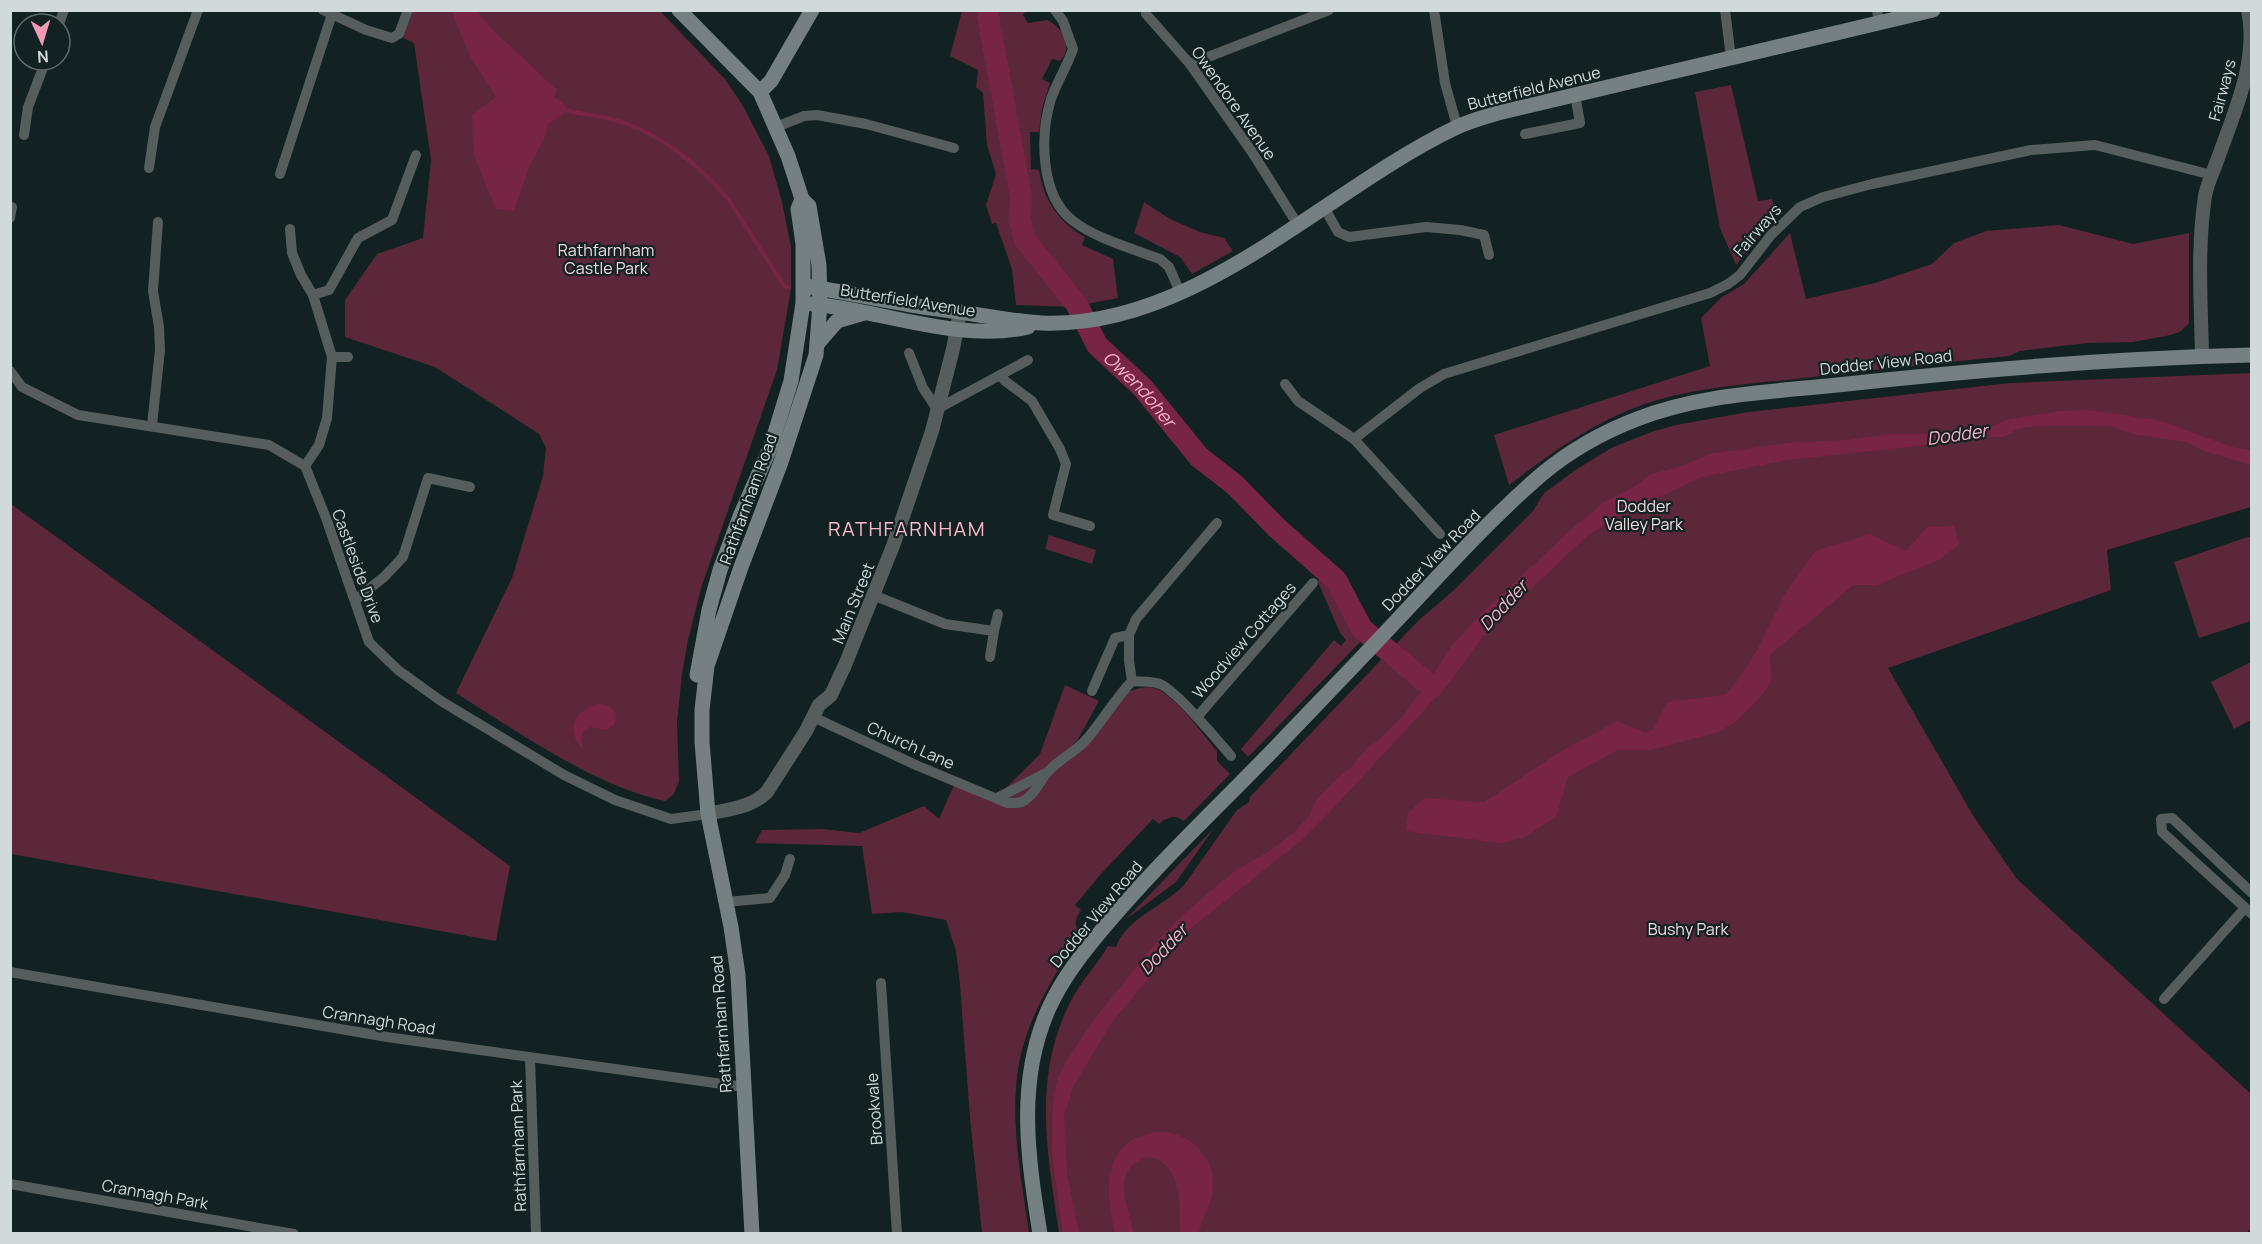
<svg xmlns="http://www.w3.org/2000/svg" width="2262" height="1244" viewBox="0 0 2262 1244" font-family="Manrope,sans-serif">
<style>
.green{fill:#5b2739}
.water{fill:#782545}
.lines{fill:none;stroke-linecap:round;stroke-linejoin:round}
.stream{stroke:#782545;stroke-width:4}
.river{stroke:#782545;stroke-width:22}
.minor{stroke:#555d5d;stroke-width:10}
.tertiary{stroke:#555d5d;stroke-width:14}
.secondary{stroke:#748081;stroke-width:15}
.labels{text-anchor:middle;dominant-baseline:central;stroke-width:4.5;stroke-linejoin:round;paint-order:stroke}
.street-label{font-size:16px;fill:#d0dada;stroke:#122121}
.park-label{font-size:16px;fill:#f4dae1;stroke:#122121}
.water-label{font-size:18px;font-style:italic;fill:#fbb2c7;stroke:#122121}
.quarter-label{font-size:20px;letter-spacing:1.5px;fill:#fbb9cc;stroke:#122121}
</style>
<rect width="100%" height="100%" fill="#122121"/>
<g class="green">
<path d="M 413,11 L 660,11 L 725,79 L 743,106 L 769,156 L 782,202 L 791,247 L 791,289 L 777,370 L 702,585 L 688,640 L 682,674 L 677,722 L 679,781 L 674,794 L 665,801 C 596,787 516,731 456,693 L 512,578 L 543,476 L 546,448 L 539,434 L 435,367 L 345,337 L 345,300 L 377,254 L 423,238 L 431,160 L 414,43 L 403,38 Z"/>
<path d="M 962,11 L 1026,11 L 1023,15 L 1028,23 L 1047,20 C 1062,26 1074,48 1060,61 L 1052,59 L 1042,79 L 1050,83 L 1042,109 L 1039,132 L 1030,132 L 1031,169 L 1039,170 C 1043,199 1059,223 1085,237 L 1082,245 L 1113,259 L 1118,298 L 1071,307 L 1016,305 L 1012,269 L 996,223 L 992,224 L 986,205 L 996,174 L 987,145 L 983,93 L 976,87 L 978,70 L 950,56 Z"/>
<path d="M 1731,85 L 1758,201 L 1772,199 L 1776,213 L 1736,265 L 1720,228 L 1695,92 Z"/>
<path d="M 1144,202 L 1170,219 L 1200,232 L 1224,238 L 1233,251 L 1192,274 L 1180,257 L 1134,233 Z"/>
<path d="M 2059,225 L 2133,244 L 2189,233 L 2189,323 L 2180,332 L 2166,336 L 2133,342 L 2087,343 L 2020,351 L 2009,356 C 1941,363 1872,370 1804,378 C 1750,384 1693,387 1642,405 C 1592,423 1551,453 1509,485 L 1494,435 L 1710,366 L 1701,318 L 1722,297 L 1744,284 L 1790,233 L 1806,299 L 1875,283 L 1932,264 L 1954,243 L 1986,231 Z"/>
<path d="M 2251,373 L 2251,507 L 2107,550 L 2111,590 L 1888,668 L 1974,817 L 2017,879 L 2251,1094 L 2252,1227 L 2246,1233 L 1059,1233 C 1047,1151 1031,1073 1074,995 C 1084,978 1098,963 1108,946 L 1116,947 C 1126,918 1163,907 1184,885 L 1237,810 L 1249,802 L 1250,797 L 1419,620 L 1454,590 L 1533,511 L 1544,493 L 1574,471 L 1611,448 L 1651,432 L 1676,425 L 1748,412 L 2010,383 Z"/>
<path d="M 11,504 L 510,866 L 496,941 L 11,854 Z"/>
<path d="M 1049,535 L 1096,550 L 1092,564 L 1045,549 Z"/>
<path d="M 2251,536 L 2251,621 L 2199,638 L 2174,562 Z"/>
<path d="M 1317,580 L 1334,581 L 1352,621 L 1365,637 L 1248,757 L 1241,749 L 1334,640 L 1341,646 L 1346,640 L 1340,633 Z"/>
<path d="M 2251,662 L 2251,720 L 2234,729 L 2211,682 Z"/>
<path d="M 1065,685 L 1099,701 L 1077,741 L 1051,765 L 1054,772 L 1126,693 C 1135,689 1144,686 1153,688 C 1172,691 1204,736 1217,751 L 1217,761 L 1230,774 L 1184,821 C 1175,814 1167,817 1159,824 L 1153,819 L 1100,875 L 1075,905 L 1081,910 C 1075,919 1073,926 1081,935 C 1052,978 1023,1024 1017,1077 C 1011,1129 1022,1182 1029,1233 L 982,1233 L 970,1118 L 960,985 L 956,951 L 946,920 L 902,912 L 872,914 L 862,846 L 755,843 L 762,830 L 823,829 L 859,833 L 924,806 L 939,819 L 954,785 L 992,802 L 1040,754 Z"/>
<path d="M 1214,828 L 1176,882 L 1125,920 Z"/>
</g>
<g class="water">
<path d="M 456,10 L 477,11 L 493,30 L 557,90 L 554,97 L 562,102 L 568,111 L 548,124 L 546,135 L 530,165 L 514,211 L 496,209 L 474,156 L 472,114 L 496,97 L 471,58 L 452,13 Z"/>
<path d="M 2087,410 L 2158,420 L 2232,447 L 2251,450 L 2251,465 L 2204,451 L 2187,442 L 2137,435 L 2109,426 L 2038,426 L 2018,429 L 2004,437 L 1971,437 L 1919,446 L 1787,460 L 1702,477 L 1620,515 L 1587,536 L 1487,631 L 1451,681 L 1328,814 L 1303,839 L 1191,928 L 1112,1022 L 1073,1087 L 1064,1116 L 1067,1173 L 1079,1233 L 1063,1233 L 1052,1155 L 1053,1102 L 1057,1080 L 1064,1065 L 1092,1022 L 1159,939 L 1185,913 L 1220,883 L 1238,869 L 1271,850 L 1292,834 L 1309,816 L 1316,800 L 1332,783 L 1351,767 L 1367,748 L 1376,742 L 1402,717 L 1433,675 L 1452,645 L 1487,608 L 1574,527 L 1604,502 L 1634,487 L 1651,474 L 1679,467 L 1713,453 L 1797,442 L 1848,440 L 1890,434 L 1927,434 L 1983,429 L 2010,419 L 2061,411 Z"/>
<path d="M 1954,526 L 1959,545 L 1939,560 L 1877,585 L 1853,585 L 1770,655 L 1771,682 L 1759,699 L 1738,720 L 1719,732 L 1651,750 L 1618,750 L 1568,777 L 1556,817 L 1525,837 L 1502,843 L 1406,831 L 1408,813 L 1424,798 L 1484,802 L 1558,753 L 1617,721 L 1646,733 L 1653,729 L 1667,702 L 1725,695 L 1737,681 L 1757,650 L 1784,595 L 1815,551 L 1870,534 L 1906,551 L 1927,527 Z"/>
<path d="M 600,703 L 612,708 L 615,714 L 615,723 L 606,730 L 591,727 L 584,730 L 581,739 L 583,749 C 564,729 575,709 600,703 Z"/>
<path d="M 1160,1132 C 1191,1132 1216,1158 1213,1190 C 1212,1205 1201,1218 1199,1233 L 1180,1233 C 1179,1206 1184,1163 1147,1157 C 1109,1170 1129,1207 1134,1233 L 1115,1233 C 1105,1189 1101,1137 1160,1132 Z"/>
</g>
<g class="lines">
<g class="stream">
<path d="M 565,110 C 579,114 593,115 607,118 C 655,129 699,164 730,201"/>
<path d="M 731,203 L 784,286 L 787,287"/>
<path d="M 1092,344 L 1097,345"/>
</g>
<path class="river" id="s1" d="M 987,10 L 1021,197 L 1020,220 L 1025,240 L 1077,305 L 1097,345 L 1143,388 L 1199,457 L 1235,485 L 1277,528 L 1336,580 L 1362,629 L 1432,687"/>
<g class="minor">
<path d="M 323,10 L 366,30 L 392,38 L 399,34 L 408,10"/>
<path d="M 1055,10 L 1063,21 L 1073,49 C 1067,66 1057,82 1051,99 C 1040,135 1040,195 1072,220 C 1094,238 1133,249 1160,259 L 1169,267 L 1180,292"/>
<path d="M 1146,10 L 1146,14 L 1190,64 L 1252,152 L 1293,217"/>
<path d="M 1434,10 L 1445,83 L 1457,126"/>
<path d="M 1725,10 L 1731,58"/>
<path d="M 1877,10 L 1879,24"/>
<path d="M 59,24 L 64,10"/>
<path d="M 1190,64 L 1329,10"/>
<path d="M 776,127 L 804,116 L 817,115 L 866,124 L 954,148"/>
<path d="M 1525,134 L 1580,123 L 1575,95"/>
<path d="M 24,135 L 28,107 L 46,60"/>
<path d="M 149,168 L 155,127 L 198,10"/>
<path d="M 280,174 L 332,14"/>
<path d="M 1324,207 L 1338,232 L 1349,237 L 1426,227 L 1460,230 L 1484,235 L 1489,255"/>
<path d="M 10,218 L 12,207"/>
<path d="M 290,229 L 292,253 L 301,275 L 313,295 L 332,357 L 327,418 L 319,445 L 305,466"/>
<path d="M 313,295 L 329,290 L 358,238 L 392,220 L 416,155"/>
<path d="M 909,353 L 923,388 L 937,409 L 1028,360"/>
<path d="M 332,357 L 348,357"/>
<path d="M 10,371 L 22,387 L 78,415 L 269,445 L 305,466 L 326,518 L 369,642 L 398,670 L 441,701 L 564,775 L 615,800 L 671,819 L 708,814"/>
<path d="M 1000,375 L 1005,381 L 1032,401 L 1060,449 L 1066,464 L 1053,515 L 1090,526"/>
<path d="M 1285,384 L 1298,401 L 1354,439 L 1440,534"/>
<path d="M 152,425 L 160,350 L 159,327 L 153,291 L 158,222"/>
<path d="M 1354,439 L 1420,388 L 1444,374 L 1710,293 L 1728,284 L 1740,275 L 1771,235 L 1800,207 L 1823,197 L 1872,184 L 2031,150 L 2095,145 L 2212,175"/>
<path d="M 873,595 L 945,624 L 994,631 L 990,657"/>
<path d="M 355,600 L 384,577 L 403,557 L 428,478 L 470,487"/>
<path d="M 994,631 L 998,614"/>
<path d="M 1129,635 L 1129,661 L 1132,681"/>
<path d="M 1092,691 L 1115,638 L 1129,635 L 1136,619 L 1217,523"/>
<path d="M 813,717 L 918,766 L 1007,803 C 1013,803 1020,804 1025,800 C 1035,794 1039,783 1046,774 C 1056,761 1074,753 1085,741 C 1102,722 1114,700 1132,681 C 1141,682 1152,681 1160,684 C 1177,691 1217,740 1231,756"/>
<path d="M 1197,717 L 1313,583"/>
<path d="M 997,798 L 1044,774"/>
<path d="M 2252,893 L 2172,818 L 2161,819 L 2162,832 L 2252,914"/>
<path d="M 726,902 L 770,898 L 785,875 L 790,859"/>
<path d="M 10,972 L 387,1037 L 744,1087"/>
<path d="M 881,983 L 897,1234"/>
<path d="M 2164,999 L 2245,908"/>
<path d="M 530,1058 L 536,1234"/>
<path d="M 10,1184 L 294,1234"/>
</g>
<g class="tertiary">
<path d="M 2202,356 C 2201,303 2197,249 2205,196 C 2207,184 2213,172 2217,161 C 2233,115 2259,61 2248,10"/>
<path d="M 708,814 C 729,809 751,808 767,792 L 806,731 L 819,705 L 831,695 L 845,665 L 893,546 L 932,431 L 953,349 L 960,312"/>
</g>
<g class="secondary">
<path d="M 679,10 L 760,92 L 788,156 L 802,199 L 809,206 L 819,265 L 820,304 L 816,355 L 781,462 L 741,567 L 707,666 L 702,710 L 702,742 L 708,814 L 731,927 L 738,975 L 752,1234"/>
<path d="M 760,92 L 771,81 L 812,10"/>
<path d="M 804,286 C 840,291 876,299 911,305 C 934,309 956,311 979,315 C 1000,318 1021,322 1042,323 C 1196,329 1325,190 1455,128 C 1469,121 1484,117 1498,113 L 1933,10"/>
<path d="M 812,304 C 880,310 961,343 1028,327"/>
<path d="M 818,343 L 837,321 L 864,313"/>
<path d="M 697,675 L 709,610 L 720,570 L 741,514 L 771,446 L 791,381 L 803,303 L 803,244 L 798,209 L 802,199"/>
<path d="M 1040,1234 C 1028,1158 1016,1081 1049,1008 C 1063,977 1084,951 1106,925 C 1159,862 1219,806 1276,747 C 1317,704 1358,662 1399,618 C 1445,569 1491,518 1542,474 C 1571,450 1603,432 1637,419 C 1700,394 1771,392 1837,385 C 1975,370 2113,358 2252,355"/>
</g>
</g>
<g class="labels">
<g class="street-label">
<text transform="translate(1534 88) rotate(-14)">Butterfield Avenue</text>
<text transform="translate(2222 90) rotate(-75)">Fairways</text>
<text transform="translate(1234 103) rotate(55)">Owendore Avenue</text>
<text transform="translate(1757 230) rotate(-49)">Fairways</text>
<text transform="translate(908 300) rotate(9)">Butterfield Avenue</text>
<text transform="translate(1886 362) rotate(-6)">Dodder View Road</text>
<text transform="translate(748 499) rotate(-70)">Rathfarnham Road</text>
<text transform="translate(1431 560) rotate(-46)">Dodder View Road</text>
<text transform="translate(358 566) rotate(70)">Castleside Drive</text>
<text transform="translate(853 603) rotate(-68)">Main Street</text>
<text transform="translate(1244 640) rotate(-49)">Woodview Cottages</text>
<text transform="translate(911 745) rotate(24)">Church Lane</text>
<text transform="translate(1096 914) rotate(-50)">Dodder View Road</text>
<text transform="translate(379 1020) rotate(9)">Crannagh Road</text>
<text transform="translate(721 1024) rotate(-94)">Rathfarnham Road</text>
<text transform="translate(874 1109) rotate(-94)">Brookvale</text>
<text transform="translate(518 1146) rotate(-92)">Rathfarnham Park</text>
<text transform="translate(155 1194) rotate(10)">Crannagh Park</text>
</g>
<g class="park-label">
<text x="606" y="250">Rathfarnham<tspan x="606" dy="18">Castle Park</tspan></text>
<text x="1644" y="506">Dodder<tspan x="1644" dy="18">Valley Park</tspan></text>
<text x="1688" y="929">Bushy Park</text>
</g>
<g class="water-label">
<text stroke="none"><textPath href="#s1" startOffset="423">Owendoher</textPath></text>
<text transform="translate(1957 434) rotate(-8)">Dodder</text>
<text transform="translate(1503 605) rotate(-47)">Dodder</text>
<text transform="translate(1163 949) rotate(-47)">Dodder</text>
</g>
<g class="quarter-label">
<text x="907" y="528">RATHFARNHAM</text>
</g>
</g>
<rect width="2262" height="1244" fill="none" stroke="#d0dada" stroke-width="24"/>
<g transform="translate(42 42) rotate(176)"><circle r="28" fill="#122121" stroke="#5e6b6b" stroke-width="1.5"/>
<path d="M0-4.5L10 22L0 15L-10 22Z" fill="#f09ab5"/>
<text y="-9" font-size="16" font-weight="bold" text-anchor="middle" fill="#d0dada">N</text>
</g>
</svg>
